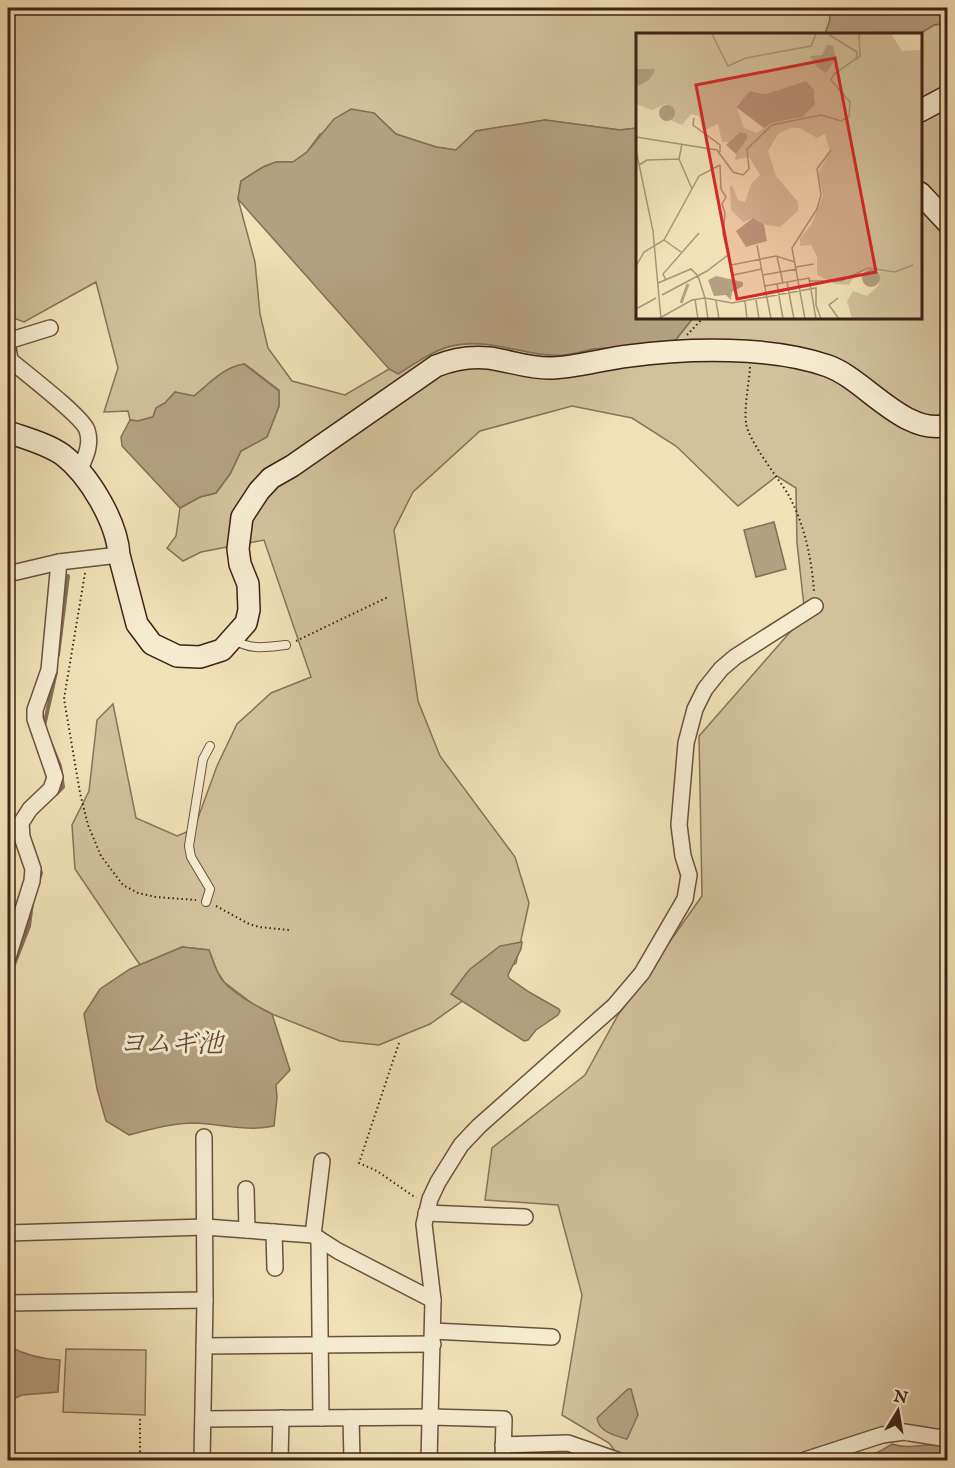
<svg xmlns="http://www.w3.org/2000/svg" width="955" height="1468" viewBox="0 0 955 1468" font-family="'IM FELL English','Noto Serif JP',serif">
<style>
.green{fill:#d2c19b;stroke:#887258;stroke-width:1.5}
.water{fill:#b4a080;stroke:#856e56;stroke-width:1.5}
.lines{fill:none;stroke-linecap:round;stroke-linejoin:round}
.stream{stroke:#856e56;stroke-width:4}
.lane-casing{stroke:#6b523e;stroke-width:10}
.street-casing{stroke:#6b523e;stroke-width:18}
.secondary-casing{stroke:#3f2216;stroke-width:24}
.path{stroke:#3f2216;stroke-width:2;stroke-dasharray:1.5 3;stroke-linecap:butt}
.lane{stroke:#f5ecd0;stroke-width:8}
.street{stroke:#f5ecd0;stroke-width:15}
.secondary{stroke:#f5ecd0;stroke-width:21}
.labels{text-anchor:middle;dominant-baseline:central;stroke-width:6;stroke-linejoin:round;paint-order:stroke}
.water-label{font-size:26px;font-style:italic;fill:#624836;stroke:#f5ecd0}
.inset-river{fill:none;stroke:#b4a080;stroke-width:3}
.inset-road{fill:none;stroke:#a99576;stroke-width:1.5}
.view{fill:#d62828;fill-opacity:0.15;stroke:#d62828;stroke-width:3}
.inset-edge{fill:none;stroke:#3f2216;stroke-width:3}
</style>
<rect width="100%" height="100%" fill="#f0e1b6"/>
<filter id="stains"><feTurbulence type="fractalNoise" baseFrequency=".00333" numOctaves="4"/><feColorMatrix values="0 0 0 0 .2 0 0 0 0 .09 0 0 0 0 .02 0 0 0 .5 -.17"/></filter>
<radialGradient id="worn" r=".72"><stop offset=".6" stop-color="#630" stop-opacity="0"/><stop offset="1" stop-color="#630" stop-opacity=".3"/></radialGradient>
<g class="green">
<path d="M 8,8 L 829,8 L 830,20 L 825,34 L 637,34 L 637,128 L 620,130 L 545,120 L 476,131 L 456,150 L 436,147 L 396,134 L 374,113 L 320,134 L 307,152 L 293,162 L 276,162 L 263,167 L 241,181 L 238,199 L 255,262 L 260,314 L 268,348 L 292,381 L 345,395 L 389,369 L 398,373 C 415,364 433,350 451,346 C 489,336 527,358 565,355 C 574,354 583,351 592,349 C 618,346 644,347 670,347 L 693,318 L 920,318 L 920,34 L 919,34 L 934,25 L 947,23 L 947,1440 L 906,1434 L 830,1460 L 622,1460 L 609,1443 L 562,1415 L 582,1295 L 558,1205 L 485,1200 L 492,1148 L 585,1075 L 618,1015 L 702,896 L 699,736 L 805,615 L 797,543 L 796,488 L 777,476 L 738,506 L 676,446 L 632,418 L 572,406 L 480,431 L 413,492 L 394,530 L 418,701 L 440,756 L 515,857 L 529,903 L 516,963 L 430,1024 L 379,1045 L 340,1041 L 272,1014 L 253,1004 L 224,982 L 217,971 L 209,950 L 182,947 L 140,965 L 75,869 L 72,825 L 89,791 L 97,720 L 113,704 L 136,818 L 177,836 L 194,829 L 217,766 L 237,724 L 271,693 L 311,677 L 264,540 L 201,552 L 183,561 L 167,548 L 176,536 L 180,508 L 200,497 L 216,493 L 230,474 L 241,451 L 267,437 L 279,406 L 279,390 L 245,364 C 224,367 210,383 194,396 L 175,392 L 165,403 L 156,408 L 153,417 L 138,421 L 130,420 L 128,411 L 104,412 L 118,368 L 96,282 L 24,322 L 8,316 Z"/>
<path d="M 66,1349 L 146,1350 L 145,1415 L 63,1412 Z"/>
</g>
<g class="water">
<path d="M 829,8 L 947,8 L 947,23 L 934,25 L 919,34 L 825,34 L 830,20 Z"/>
<path d="M 351,109 L 374,113 L 396,134 L 436,147 L 456,150 L 476,131 L 545,120 L 620,130 L 637,128 L 637,318 L 693,318 L 670,347 C 644,347 618,346 592,349 C 583,351 574,354 565,355 C 527,358 488,336 451,346 C 432,351 414,364 398,374 L 389,369 L 238,199 L 241,181 L 263,167 L 276,162 L 293,162 L 307,152 L 334,119 Z"/>
<path d="M 244,364 L 279,391 L 279,406 L 267,437 L 241,451 L 230,474 L 216,493 L 200,497 L 180,508 L 122,446 L 121,437 L 130,420 L 138,421 L 153,417 L 156,408 L 165,403 L 175,392 L 194,396 C 210,383 224,367 244,364 Z"/>
<path d="M 774,522 L 786,569 L 756,577 L 744,530 Z"/>
<path d="M 522,942 L 521,949 L 508,975 L 509,978 L 529,992 L 559,1009 L 560,1011 L 558,1015 L 536,1030 L 528,1040 L 524,1041 L 451,994 L 469,970 L 500,946 Z"/>
<path d="M 182,947 L 209,950 C 213,960 216,972 223,981 C 235,995 256,1006 272,1014 L 290,1070 L 276,1085 L 277,1098 L 274,1126 C 247,1132 221,1124 194,1123 C 172,1123 149,1130 129,1135 L 106,1121 L 97,1089 L 84,1014 L 100,989 L 130,969 Z"/>
<path d="M 8,1346 C 25,1355 41,1359 60,1360 L 58,1392 L 22,1395 L 8,1401 Z"/>
<path d="M 628,1389 L 631,1389 L 638,1415 L 627,1439 L 626,1439 C 614,1435 599,1432 597,1418 Z"/>
<path d="M 892,1444 C 912,1451 928,1441 947,1446 L 947,1460 L 858,1460 L 863,1453 C 874,1457 882,1450 892,1444 Z"/>
</g>
<g class="lines">
<g class="stream">
<path d="M 58,655 L 68,576"/>
<path d="M 44,726 L 56,672"/>
<path d="M 51,744 L 60,766 L 63,787 L 56,794"/>
<path d="M 38,882 L 41,873 L 39,866"/>
<path d="M 8,980 L 29,926 L 32,903"/>
<path d="M 8,1114 L 11,1126 L 8,1161"/>
</g>
<defs>
<g id="lane">
<path d="M 233,639 C 251,651 267,647 286,645"/>
<path d="M 206,902 L 210,889 L 191,857 L 189,846 L 203,759 L 210,746"/>
</g>
<g id="street">
<path d="M 8,341 L 50,328"/>
<path d="M 8,348 L 10,360 C 24,372 82,416 87,430 C 92,445 85,458 79,471"/>
<path d="M 8,574 L 59,562 L 119,555"/>
<path d="M 8,957 L 32,881 L 33,869 L 22,837 L 21,823 L 30,809 L 51,789 L 55,777 L 35,719 L 35,710 L 49,670 L 59,562"/>
<path d="M 246,1189 L 247,1230"/>
<path d="M 426,1213 L 525,1217"/>
<path d="M 274,1232 L 275,1268"/>
<path d="M 8,1233 L 205,1227 L 313,1235 L 338,1251 L 433,1300"/>
<path d="M 313,1235 L 322,1161"/>
<path d="M 319,1239 L 321,1418"/>
<path d="M 8,1303 L 205,1300"/>
<path d="M 433,1331 L 552,1337"/>
<path d="M 204,1346 L 433,1344"/>
<path d="M 351,1418 L 352,1460"/>
<path d="M 203,1419 L 431,1417 L 504,1419 L 503,1460"/>
<path d="M 503,1445 L 568,1443 L 617,1460"/>
<path d="M 202,1460 L 205,1300 L 204,1137"/>
<path d="M 280,1460 L 281,1418"/>
<path d="M 429,1460 L 433,1300 L 424,1224 L 430,1199 L 438,1182 L 461,1145 L 479,1126 L 614,1006 L 642,973 L 685,899 L 689,875 L 683,856 L 679,825 L 686,743 L 695,709 L 705,689 L 721,669 L 735,657 L 815,606"/>
<path d="M 805,1460 L 882,1435 L 904,1432 L 948,1439"/>
</g>
<g id="secondary">
<path d="M 920,111 L 948,96"/>
<path d="M 920,193 L 948,223"/>
<path d="M 8,432 C 25,438 48,444 63,455 C 89,475 117,522 119,555 L 137,624 L 152,644 L 177,656 L 200,657 L 222,650 L 246,623 L 249,610 L 248,584 L 240,564 L 238,549 L 242,517 L 259,491 L 271,478 L 292,466 L 436,366 C 453,359 470,356 489,358 C 511,361 530,369 552,368 C 578,367 603,359 629,356 C 688,348 772,346 828,366 C 865,379 905,437 948,425"/>
</g>
</defs>
<use href="#lane" class="lane-casing"/>
<use href="#street" class="street-casing"/>
<use href="#secondary" class="secondary-casing"/>
<g class="path">
<path d="M 687,335 L 703,318"/>
<path d="M 750,367 C 749,385 744,405 746,423 C 748,440 778,478 788,494 C 804,523 812,559 814,592"/>
<path d="M 85,573 L 64,699 L 80,793 L 88,825 L 101,856 L 123,885 L 138,893 L 156,897 L 196,900"/>
<path d="M 296,641 L 388,597"/>
<path d="M 216,906 L 249,924 L 259,927 L 289,930"/>
<path d="M 399,1043 L 359,1163 L 377,1171 L 416,1198"/>
<path d="M 140,1419 L 140,1460"/>
</g>
<use href="#lane" class="lane"/>
<use href="#street" class="street"/>
<use href="#secondary" class="secondary"/>
</g>
<g class="labels">
<g class="water-label">
<text x="171" y="1044">ヨムギ池</text>
</g>
</g>
<g transform="translate(636 33)">
<rect width="286" height="286" fill="#f0e1b6"/>
<path d="M 0,1 L 255,1 L 266,18 L 286,17 L 286,286 L 216,286 L 211,268 L 217,258 L 231,263 L 243,252 L 243,237 L 232,235 L 218,244 L 213,252 L 199,251 L 181,242 L 181,224 L 175,212 L 164,213 L 164,205 L 175,192 L 187,163 L 182,140 L 194,119 L 189,101 L 181,105 L 164,95 L 154,95 L 142,101 L 132,118 L 140,143 L 162,169 L 162,178 L 144,194 L 125,191 L 117,185 L 107,189 L 95,177 L 94,154 L 96,152 L 102,167 L 109,169 L 115,151 L 124,142 L 113,124 L 99,127 L 104,99 L 94,109 L 86,109 L 82,91 L 67,98 L 63,83 L 55,81 L 46,92 L 36,88 L 37,79 L 30,71 L 16,77 L 0,71 L 0,54 L 17,36 L 0,36 ZM 170,48 L 179,62 L 179,71 L 167,84 L 135,90 L 121,100 L 108,95 L 100,72 L 117,58 L 130,61 Z" fill="#d2c19b" fill-rule="evenodd"/>
<path d="M 191,12 L 197,13 L 200,25 L 190,40 L 181,34 L 174,23 L 186,22 ZM 0,36 L 18,36 L 19,38 L 13,47 L 0,54 ZM 170,48 L 178,57 L 179,71 L 167,84 L 135,90 L 128,95 L 100,74 L 114,58 L 130,61 ZM23 80a8 8 0 1 1 16 0a8 8 0 1 1-16 0ZM 104,99 L 111,101 L 111,106 L 100,121 L 90,112 ZM 117,185 L 128,192 L 131,208 L 110,214 L 100,198 ZM226 245a9 9 0 1 1 18 0a9 9 0 1 1-18 0ZM 80,243 L 107,249 L 107,253 L 96,259 L 95,267 L 90,262 L 78,263 L 72,247 Z" fill="#b4a080"/>
<path class="inset-river" d="M 45,270 L 52,251"/>
<path class="inset-road" d="M 76,1 L 92,33 L 110,25 L 175,13 L 180,1M 192,1 L 221,19 L 220,27M 58,85 L 57,92 L 84,112 L 84,119M 0,104 L 81,117 L 97,139 L 107,142 L 113,136 L 111,116 L 136,92 L 185,82 L 205,88 L 213,84 L 214,69 L 195,47 L 198,41 L 224,23 L 223,1M 0,117 L 17,198 L 25,286M 43,126 L 56,156M 3,132 L 11,127 L 43,126 L 46,111M 28,207 L 45,219M 121,212 L 135,286M 141,224 L 147,250M 0,233 L 8,219 L 28,207 L 63,143 L 84,132M 160,234 L 178,231M 126,236 L 97,242 L 95,232 L 140,223 L 159,229M 127,242 L 161,236M 30,247 L 27,241 L 63,200M 174,248 L 205,248 L 232,235 L 259,239 L 277,232M 151,249 L 158,286M 22,250 L 55,236 L 62,243 L 69,265 L 56,267 L 22,286M 141,251 L 147,286M 129,253 L 173,245 L 180,286M 26,262 L 71,238 L 92,222 L 87,201 L 89,180 L 86,171 L 90,164 L 85,156 L 84,132M 202,265 L 193,272 L 203,286M 59,266 L 62,286M 120,267 L 123,286M 80,268 L 83,286M 109,268 L 111,286M 0,276 L 20,265M 72,286 L 69,265 L 96,270 L 180,255 L 180,272 L 185,286M 169,286 L 156,215 L 181,176 L 185,162 L 181,136 L 195,117"/>
<path class="view" d="M 199,25 L 240,239 L 101,266 L 60,52 Z"/>
<rect width="286" height="286" class="inset-edge"/>
</g>
<rect width="955" height="1468" fill="none" stroke="#f0e1b6" stroke-width="30"/>
<rect x="9" y="9" width="937" height="1450" fill="none" stroke="#3f2216" stroke-width="3"/>
<rect x="15" y="15" width="925" height="1438" fill="none" stroke="#3f2216" stroke-width="1.5"/>
<g transform="translate(898 1411) rotate(11)" stroke="#f5ecd0" stroke-width="4.5" paint-order="stroke">
<path d="M0-4.5L10 22L0 15L-10 22Z" fill="#3f2216"/>
<text y="-9" font-size="16" font-weight="bold" text-anchor="middle" fill="#3f2216">N</text>
</g>
<rect width="100%" height="100%" filter="url(#stains)"/>
<rect width="100%" height="100%" fill="url(#worn)"/>
</svg>
